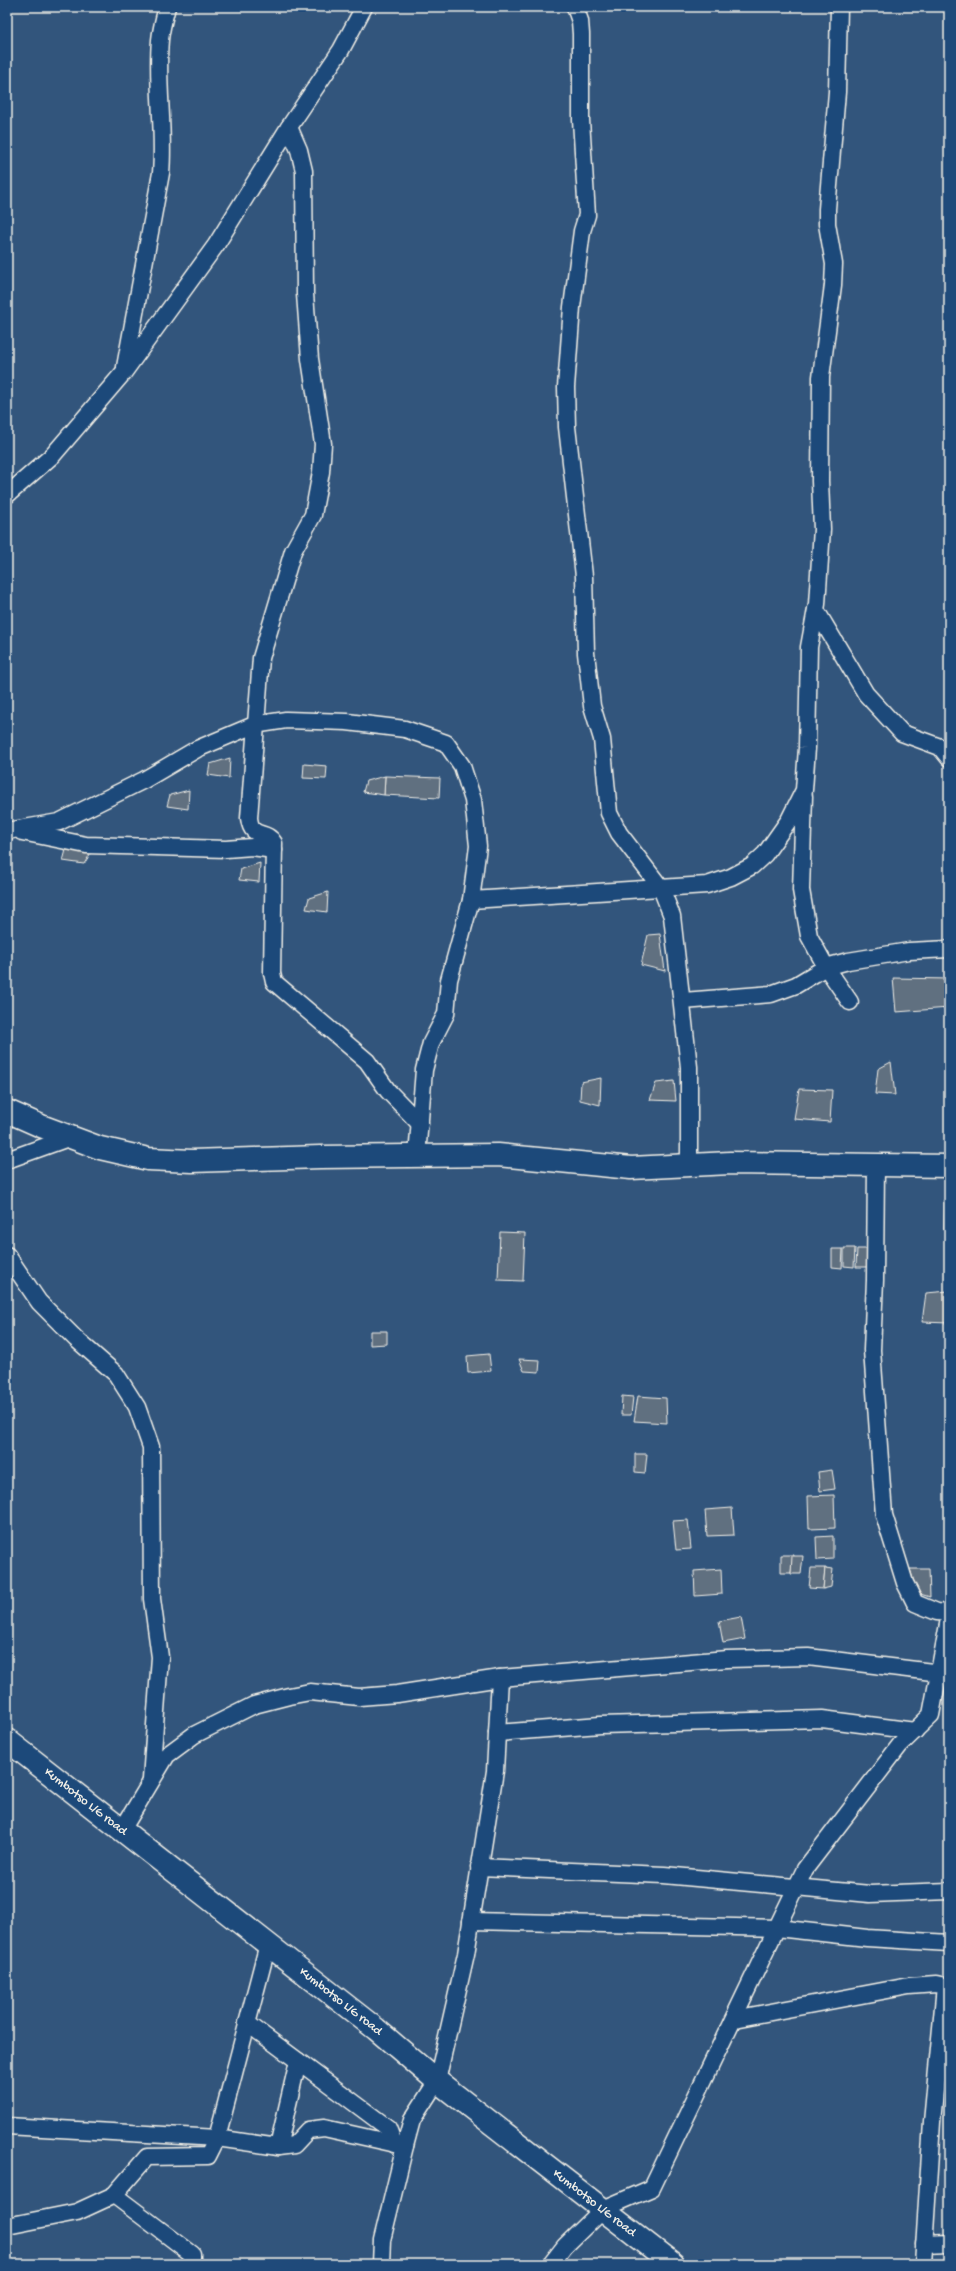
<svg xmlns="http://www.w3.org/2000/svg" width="956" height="2271" viewBox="0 0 956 2271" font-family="'Gochi Hand',sans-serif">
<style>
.building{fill:#606f80;stroke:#f4f1e8}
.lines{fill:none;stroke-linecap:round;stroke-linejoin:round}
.street-casing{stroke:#f4f1e8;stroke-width:19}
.secondary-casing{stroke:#f4f1e8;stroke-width:25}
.street{stroke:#1f4a7a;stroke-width:16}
.secondary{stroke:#1f4a7a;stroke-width:22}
.labels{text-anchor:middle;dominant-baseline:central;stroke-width:3;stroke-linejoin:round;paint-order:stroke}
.street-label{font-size:13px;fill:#f4f1e8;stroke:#1f4a7a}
</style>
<rect width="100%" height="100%" fill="#32557c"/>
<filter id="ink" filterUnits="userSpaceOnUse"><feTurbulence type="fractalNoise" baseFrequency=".025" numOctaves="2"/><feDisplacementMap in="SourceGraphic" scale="8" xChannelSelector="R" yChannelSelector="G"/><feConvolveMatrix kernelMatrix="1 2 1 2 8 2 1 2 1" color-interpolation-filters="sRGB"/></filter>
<g filter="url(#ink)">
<g class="building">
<path d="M 230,758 L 229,778 L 208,775 L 210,764 Z"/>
<path d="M 304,764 L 327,766 L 326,779 L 303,778 Z"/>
<path d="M 385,776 L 440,778 L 439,798 L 384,795 Z"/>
<path d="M 385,776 L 384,795 L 363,792 L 366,781 Z"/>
<path d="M 189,790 L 188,809 L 167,806 L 170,795 Z"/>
<path d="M 66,850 L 92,851 L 84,864 L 63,861 Z"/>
<path d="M 260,863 L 259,882 L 239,880 L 241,869 Z"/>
<path d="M 328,892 L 327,912 L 306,909 L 309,898 Z"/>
<path d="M 660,934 L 665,971 L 641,965 L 648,935 Z"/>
<path d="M 893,978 L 949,979 L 949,1008 L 896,1012 Z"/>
<path d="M 891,1062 L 895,1095 L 875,1094 L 878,1069 Z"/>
<path d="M 601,1078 L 600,1105 L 580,1100 L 581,1082 Z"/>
<path d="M 674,1081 L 676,1101 L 650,1100 L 656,1083 Z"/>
<path d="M 799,1089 L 832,1090 L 830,1122 L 794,1119 Z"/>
<path d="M 949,1184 L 949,1235 L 944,1231 L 945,1185 Z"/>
<path d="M 500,1232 L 525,1233 L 523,1281 L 498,1280 Z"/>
<path d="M 844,1248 L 855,1248 L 854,1267 L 844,1266 Z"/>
<path d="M 832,1249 L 843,1249 L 842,1268 L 832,1267 Z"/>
<path d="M 857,1249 L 868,1249 L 867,1267 L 856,1267 Z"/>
<path d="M 949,1291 L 949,1323 L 922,1322 L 926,1293 Z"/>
<path d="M 370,1331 L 387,1331 L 387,1344 L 370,1345 Z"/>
<path d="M 489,1354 L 491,1371 L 468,1373 L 467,1356 Z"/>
<path d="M 519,1359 L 540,1360 L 539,1372 L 524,1371 Z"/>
<path d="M 622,1396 L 633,1397 L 631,1415 L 621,1415 Z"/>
<path d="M 638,1396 L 666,1398 L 667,1423 L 634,1421 Z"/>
<path d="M 635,1454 L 647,1454 L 645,1473 L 635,1472 Z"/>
<path d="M 832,1470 L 835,1489 L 820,1491 L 818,1472 Z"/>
<path d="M 834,1495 L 835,1528 L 809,1529 L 808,1496 Z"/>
<path d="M 732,1508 L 734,1535 L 707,1536 L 705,1510 Z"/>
<path d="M 688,1520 L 691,1549 L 676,1550 L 673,1521 Z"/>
<path d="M 833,1536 L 833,1559 L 817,1560 L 816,1537 Z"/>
<path d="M 781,1555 L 793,1555 L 791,1573 L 781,1573 Z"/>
<path d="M 792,1556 L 803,1556 L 801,1574 L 791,1574 Z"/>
<path d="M 811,1568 L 825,1568 L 823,1589 L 809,1588 Z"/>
<path d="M 825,1568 L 833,1569 L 831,1587 L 823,1589 Z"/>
<path d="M 721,1569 L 722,1594 L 695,1596 L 694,1571 Z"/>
<path d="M 910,1569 L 929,1569 L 930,1597 L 917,1593 Z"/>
<path d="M 741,1617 L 745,1639 L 723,1643 L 719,1621 Z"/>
</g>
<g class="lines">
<defs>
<g id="street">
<path d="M 575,7 L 580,21 L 581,34 L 581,120 L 587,215 L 582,231 L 572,307 L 566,387 L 567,427 L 584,576 L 586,653 L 592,706 L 602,739 L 609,813 L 619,833 L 661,888 L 672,916 L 689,1067 L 689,1165"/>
<path d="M 289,127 L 299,150 L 304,171 L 305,294 L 310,359 L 323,444 L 321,472 L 313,515 L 293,551 L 261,658 L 249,818 C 252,841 265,828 274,843 L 272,973 L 274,982 L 367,1061 L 388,1091 L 420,1124"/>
<path d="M 125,367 L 161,173 C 165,129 156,85 160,40 C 161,29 164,18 167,7"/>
<path d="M 7,495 L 53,455 L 124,372 L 216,245 L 289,127 L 341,50 L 364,7"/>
<path d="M 816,610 L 866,694 L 902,733 L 940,747 L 949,758"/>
<path d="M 804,796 L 801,890 L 809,936 L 826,967 L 850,1002"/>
<path d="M 7,831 L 59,822 L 144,780 L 197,749 L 254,725 L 286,720 L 347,722 L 405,729 L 446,743 L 462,766 L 473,800 L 478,846 L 471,900 L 449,980 L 446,1014 L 431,1043 L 424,1070 L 417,1156"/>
<path d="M 22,832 L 86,845 L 226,849 L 252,847 L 274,850"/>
<path d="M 471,900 L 707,885 L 731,877 L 752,866 L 765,854 L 789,820 L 804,790 L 807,748 L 809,647 L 817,604 L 822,529 L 820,481 L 821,377 L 833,285 L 834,264 L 827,224 L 827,209 L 837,92 L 839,7"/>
<path d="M 683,1001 L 771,994 L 796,985 L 826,967 L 848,961 L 909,951 L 949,949"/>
<path d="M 7,1160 L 71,1137"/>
<path d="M 876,1165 L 875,1280 L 872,1350 L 884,1515 L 905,1583 L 915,1603 L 937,1612 L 949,1613"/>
<path d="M 7,1255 L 39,1302 L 76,1339 L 116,1374 L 137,1407 L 151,1447 L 152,1599 L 160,1657 L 151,1779"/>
<path d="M 497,1733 L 600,1725 L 822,1719 L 915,1731"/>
<path d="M 122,1830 L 167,1755 L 194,1735 L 254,1705 L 289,1696 L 310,1692 L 359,1697 L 397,1694 L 500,1678 L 727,1659 L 808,1657 L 949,1674"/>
<path d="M 479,1867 L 664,1875 L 870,1894 L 949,1891"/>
<path d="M 471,1921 L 777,1928 L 867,1938 L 949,1943"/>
<path d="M 734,2019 L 909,1986 L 936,1984 L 949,1987"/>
<path d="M 247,2023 L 388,2128 L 394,2144"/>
<path d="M 7,2126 L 217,2138 L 278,2147 L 294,2145 L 308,2130 L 324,2128 L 405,2146"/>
<path d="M 278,2147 L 298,2061"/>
<path d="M 7,2226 L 77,2212 L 114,2195"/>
<path d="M 924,2244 L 949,2243"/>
<path d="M 192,2264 L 192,2254 L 114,2195 L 147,2157 L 208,2156 L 217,2138 L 268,1944"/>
<path d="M 381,2264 L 382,2240 L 405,2146 L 412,2120 L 437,2081 L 466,1954 L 495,1771 L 500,1678"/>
<path d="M 551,2264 L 565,2246 L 603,2209 L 652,2188 L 805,1869 L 900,1745 L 931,1715 L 949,1619"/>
<path d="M 923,2264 L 932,2122 L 945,1986"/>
</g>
<g id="secondary">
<path d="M 7,1111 L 41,1126 L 100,1148 L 148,1159 L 192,1161 L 320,1157 L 498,1155 L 631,1168 L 730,1163 L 949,1166"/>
<path id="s1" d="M 7,1740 L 376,2029 L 437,2081 L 673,2264"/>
</g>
</defs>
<use href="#street" class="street-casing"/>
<use href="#secondary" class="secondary-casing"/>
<use href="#street" class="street"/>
<use href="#secondary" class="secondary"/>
</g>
</g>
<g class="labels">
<g class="street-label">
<text stroke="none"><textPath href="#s1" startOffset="100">Kumbotso L/G road</textPath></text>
<text stroke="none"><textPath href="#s1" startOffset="424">Kumbotso L/G road</textPath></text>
<text stroke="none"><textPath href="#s1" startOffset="748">Kumbotso L/G road</textPath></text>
</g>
</g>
<rect width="956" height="2271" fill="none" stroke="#1f4a7a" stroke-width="24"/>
<rect x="12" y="12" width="932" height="2247" fill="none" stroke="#f4f1e8" stroke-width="1.5" filter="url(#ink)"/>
</svg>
